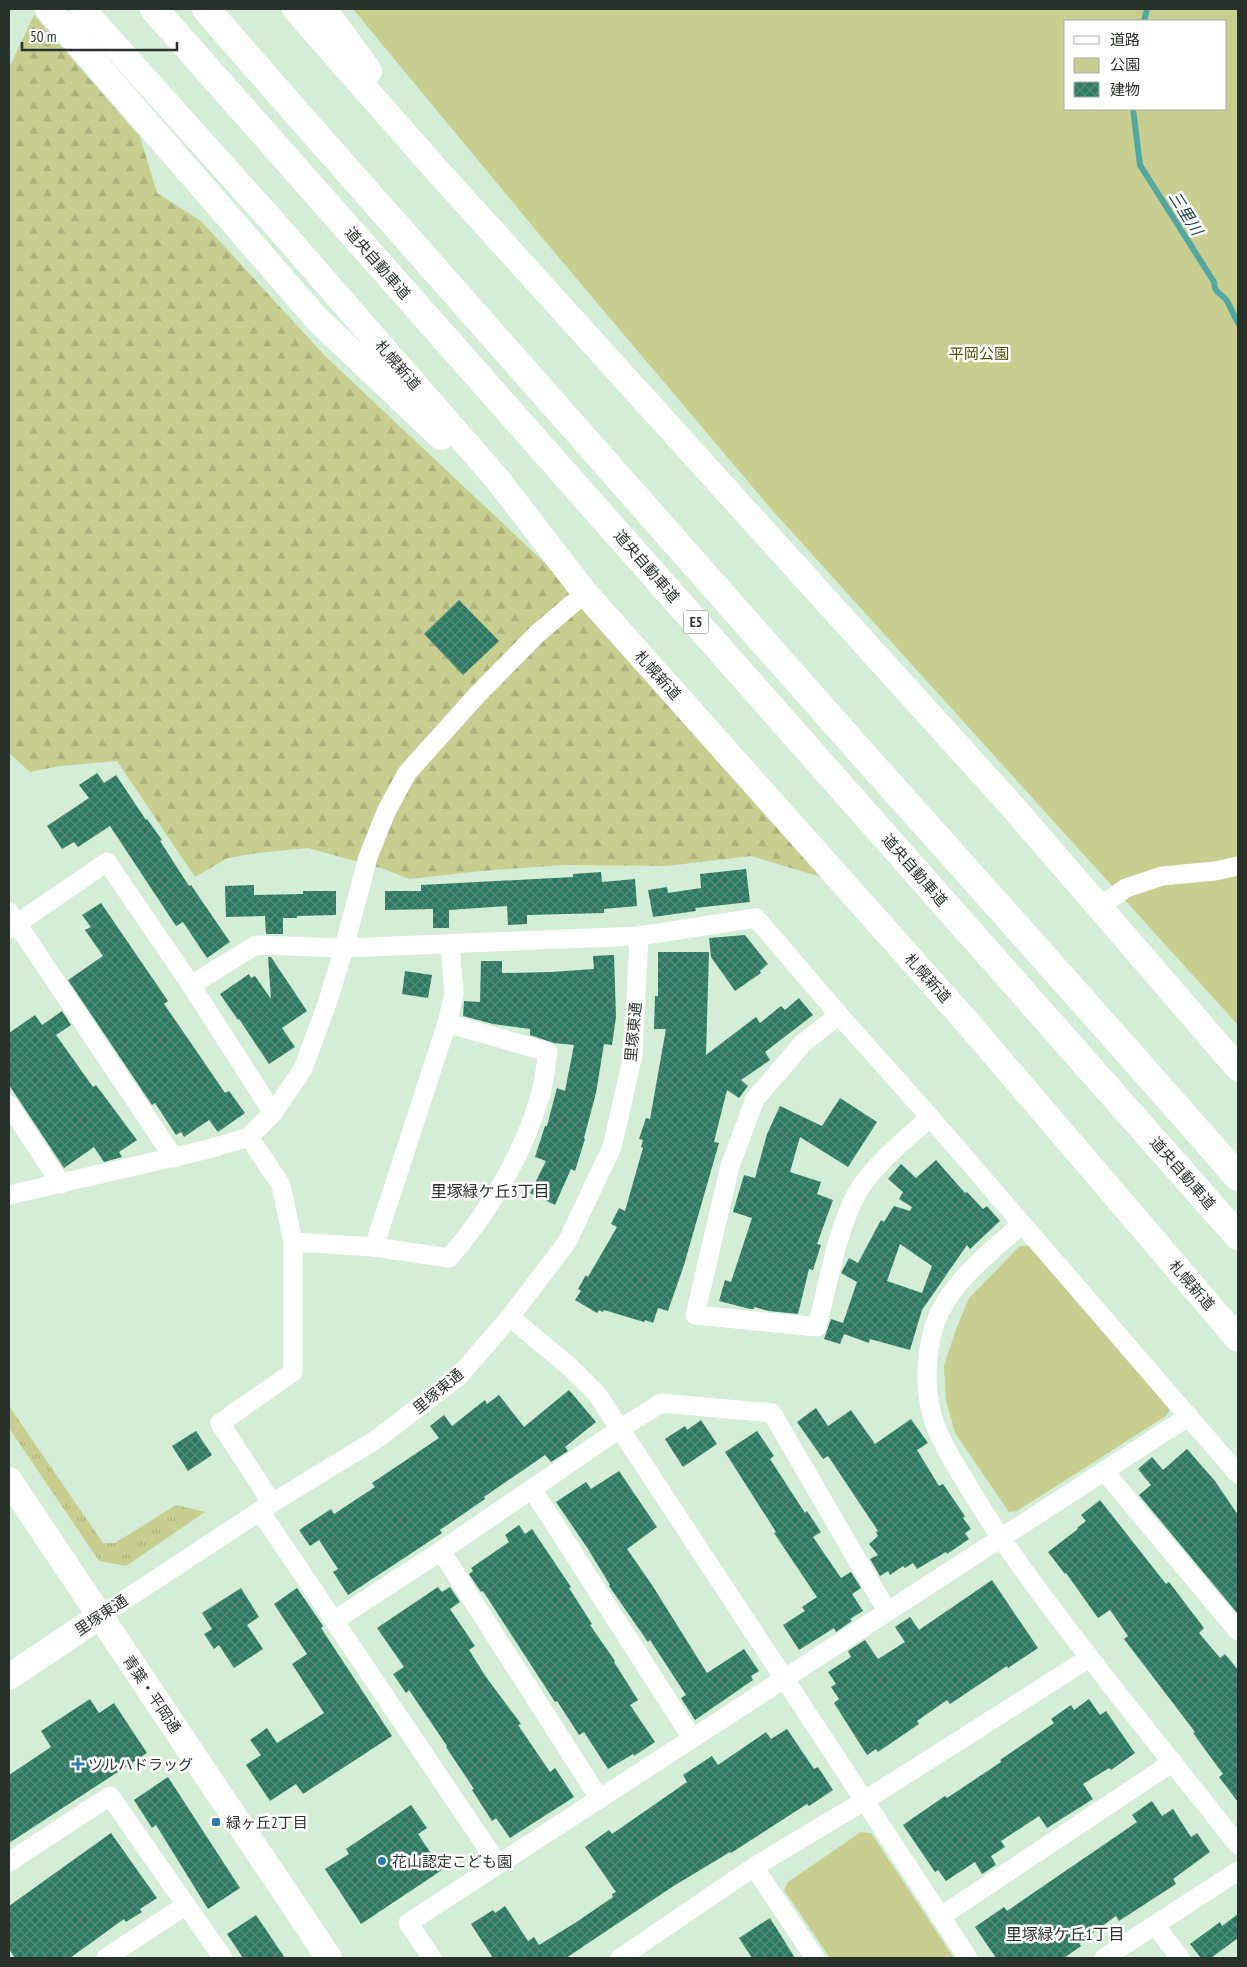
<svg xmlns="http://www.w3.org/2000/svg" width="1247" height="1967" viewBox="0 0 1247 1967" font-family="'PT Sans Narrow','Noto Sans JP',sans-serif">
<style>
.grass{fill:url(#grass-tufts)}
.forest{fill:url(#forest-firs)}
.park{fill:#c8ce90;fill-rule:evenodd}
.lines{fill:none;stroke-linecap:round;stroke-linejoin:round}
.stream{stroke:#52a8a0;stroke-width:6}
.building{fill:url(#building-cross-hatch);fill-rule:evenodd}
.street{stroke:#fff;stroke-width:19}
.secondary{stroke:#fff;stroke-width:26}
.highway{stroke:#fff;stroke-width:28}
.poi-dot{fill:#3079ad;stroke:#fff;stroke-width:2}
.labels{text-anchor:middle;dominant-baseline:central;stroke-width:5;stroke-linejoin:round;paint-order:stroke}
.shield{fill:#fff;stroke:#68706a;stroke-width:1}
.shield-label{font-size:14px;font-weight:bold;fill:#28322a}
.street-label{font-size:15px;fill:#28322a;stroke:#fff}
.park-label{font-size:15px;fill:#4d5103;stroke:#fff}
.poi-label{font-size:15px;fill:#28322a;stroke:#fff;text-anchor:start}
.water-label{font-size:16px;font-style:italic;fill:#153d3a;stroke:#fff}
.neighbourhood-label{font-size:16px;fill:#28322a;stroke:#fff}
</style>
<defs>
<pattern id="grass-tufts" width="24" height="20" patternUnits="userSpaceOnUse" patternTransform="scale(1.25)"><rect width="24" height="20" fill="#c8ce90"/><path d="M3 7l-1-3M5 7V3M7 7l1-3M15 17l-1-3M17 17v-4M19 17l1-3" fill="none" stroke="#acb17c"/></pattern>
<pattern id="forest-firs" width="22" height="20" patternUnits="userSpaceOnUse" patternTransform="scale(1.25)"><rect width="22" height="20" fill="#c8ce90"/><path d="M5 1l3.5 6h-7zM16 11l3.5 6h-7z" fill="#acb17c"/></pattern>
<pattern id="building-cross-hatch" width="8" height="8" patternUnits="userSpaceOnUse" patternTransform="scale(1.25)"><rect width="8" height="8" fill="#2c7860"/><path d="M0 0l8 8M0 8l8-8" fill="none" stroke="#588e7c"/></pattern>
</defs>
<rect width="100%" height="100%" fill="#d3edd7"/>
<path class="grass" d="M 9,1406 L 103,1543 L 115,1543 L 176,1505 L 205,1512 L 126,1566 L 99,1561 L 9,1428 Z"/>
<path class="forest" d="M 34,15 L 140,137 L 157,193 L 201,221 L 326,357 L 545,563 L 821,877 L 751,856 L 667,866 L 565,865 L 481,871 L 409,879 L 384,869 L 308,848 L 257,853 L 228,858 L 195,877 L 117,761 L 60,766 L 30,772 L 9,753 L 9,68 Z"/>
<g class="park">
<path d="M 353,9 L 1238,9 L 1238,1025 L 772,510 L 544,240 ZM 1066,21 L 1226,21 L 1226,109 L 1066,109 Z"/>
<path d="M 1020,1246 L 1029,1246 L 1170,1409 L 1166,1416 L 1017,1511 L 1009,1512 L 955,1433 L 946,1401 L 944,1366 L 955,1332 L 969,1298 Z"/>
<path d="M 861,1832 L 871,1833 L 954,1958 L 830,1958 L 784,1890 L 788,1882 Z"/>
</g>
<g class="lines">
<g class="stream">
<path d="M 1144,21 L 1147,9"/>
<path d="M 1133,109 L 1140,165 L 1214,282 C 1214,294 1222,293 1227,301 C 1231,308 1234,316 1238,323"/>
</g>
</g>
<g class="building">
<path d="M 459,600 L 499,641 L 463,675 L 424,634 Z"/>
<path d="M 97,773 L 104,783 L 116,775 L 146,820 L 147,819 L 162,840 L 160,841 L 189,886 L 191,885 L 230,942 L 207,958 L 183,922 L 176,926 L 110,826 L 78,847 L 74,842 L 62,849 L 47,826 L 89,798 L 79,785 Z"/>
<path d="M 746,869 L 750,902 L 695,908 L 696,911 L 653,917 L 648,890 L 667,887 L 668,893 L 701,888 L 700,874 Z"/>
<path d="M 601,872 L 602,882 L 635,879 L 637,906 L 604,909 L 604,913 L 527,915 L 527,924 L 508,925 L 507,906 L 449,910 L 449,928 L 433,928 L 433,909 L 385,910 L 385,891 L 421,891 L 421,885 L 573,877 L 573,874 Z"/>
<path d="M 254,885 L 254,895 L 303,894 L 303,891 L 336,891 L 336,915 L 297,916 L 297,918 L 283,918 L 283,934 L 266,934 L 265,916 L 226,917 L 225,886 Z"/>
<path d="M 101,903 L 168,1001 L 164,1004 L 193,1046 L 225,1093 L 229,1091 L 245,1113 L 218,1132 L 209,1120 L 184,1137 L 181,1132 L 176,1135 L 155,1103 L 152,1105 L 68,980 L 103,956 L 85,930 L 91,927 L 82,915 Z"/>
<path d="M 745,935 L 768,964 L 760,971 L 761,973 L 735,991 L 711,957 L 709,938 Z"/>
<path d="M 658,952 L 709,952 L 706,1055 L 756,1017 L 760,1023 L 781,1006 L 785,1010 L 799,998 L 813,1015 L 765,1052 L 770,1060 L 741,1080 L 748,1086 L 739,1098 L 727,1090 L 714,1142 L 719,1143 L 684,1265 L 668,1311 L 658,1308 L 653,1323 L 645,1320 L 644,1322 L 604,1310 L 603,1312 L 599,1310 L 597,1313 L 575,1300 L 581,1291 L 578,1289 L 586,1275 L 588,1277 L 617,1227 L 611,1224 L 619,1208 L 625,1211 L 643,1148 L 641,1147 L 643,1140 L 639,1139 L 646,1118 L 650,1119 L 666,1029 L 654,1029 L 655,996 L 658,996 Z"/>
<path d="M 614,955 L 616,1017 L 612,1045 L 604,1044 L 596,1093 L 584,1138 L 585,1139 L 575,1171 L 571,1169 L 555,1205 L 530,1193 L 546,1161 L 535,1157 L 545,1126 L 547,1126 L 557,1088 L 565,1091 L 574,1045 L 554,1043 L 530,1035 L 530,1029 L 493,1024 L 463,1016 L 464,1001 L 480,1002 L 481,961 L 502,961 L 502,973 L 551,972 L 594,969 L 593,956 Z"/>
<path d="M 268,957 L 271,957 L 307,1011 L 282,1028 L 295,1047 L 269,1064 L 239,1019 L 238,1020 L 220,994 L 249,974 L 251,978 L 255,976 L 271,999 Z"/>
<path d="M 405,971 L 432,975 L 428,998 L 402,994 Z"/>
<path d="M 62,1011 L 71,1025 L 56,1035 L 93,1087 L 96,1085 L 137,1140 L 119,1152 L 122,1157 L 104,1162 L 94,1147 L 64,1168 L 9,1085 L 9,1033 L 35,1015 L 42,1025 Z"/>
<path d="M 840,1098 L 877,1122 L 848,1167 L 800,1137 L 790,1172 L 821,1182 L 817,1194 L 833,1200 L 817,1244 L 821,1245 L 813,1270 L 809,1269 L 798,1314 L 769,1311 L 754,1307 L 754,1309 L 750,1309 L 719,1301 L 725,1280 L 731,1282 L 752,1218 L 733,1212 L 744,1175 L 755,1178 L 767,1134 L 780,1106 L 822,1126 Z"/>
<path d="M 936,1160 L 965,1193 L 967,1192 L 983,1209 L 987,1206 L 1000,1221 L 970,1249 L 967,1245 L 922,1310 L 910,1350 L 870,1339 L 869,1343 L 844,1334 L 840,1344 L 824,1339 L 831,1319 L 843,1323 L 857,1282 L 841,1273 L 849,1258 L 858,1263 L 881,1220 L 884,1222 L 894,1206 L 910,1211 L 912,1207 L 899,1199 L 903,1192 L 888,1179 L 901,1164 L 916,1178 ZM 900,1244 L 932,1266 L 922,1293 L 887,1281 Z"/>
<path d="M 569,1390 L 596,1422 L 565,1447 L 568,1451 L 551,1462 L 545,1455 L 484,1497 L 485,1499 L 440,1530 L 442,1533 L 348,1595 L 333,1572 L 338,1569 L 319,1540 L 310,1546 L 299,1530 L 331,1509 L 334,1514 L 375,1487 L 372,1483 L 439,1438 L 430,1426 L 444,1415 L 452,1426 L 485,1400 L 487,1404 L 499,1395 L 524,1427 Z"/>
<path d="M 816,1408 L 828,1426 L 851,1410 L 875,1444 L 911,1419 L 928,1443 L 917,1450 L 939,1486 L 943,1484 L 965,1516 L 963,1518 L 971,1529 L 965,1533 L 969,1539 L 947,1554 L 946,1552 L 917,1569 L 913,1563 L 905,1568 L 903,1566 L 890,1575 L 888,1571 L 880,1576 L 870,1559 L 878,1555 L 869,1544 L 878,1536 L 876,1532 L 878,1531 L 828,1456 L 823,1459 L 797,1422 Z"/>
<path d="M 701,1420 L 717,1444 L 683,1467 L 665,1439 L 685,1426 L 687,1430 Z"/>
<path d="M 196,1431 L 212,1455 L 188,1471 L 172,1446 Z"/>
<path d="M 757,1431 L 774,1456 L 770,1459 L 805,1513 L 807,1511 L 821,1532 L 813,1537 L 841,1578 L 851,1572 L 861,1588 L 852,1594 L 863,1611 L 850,1619 L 852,1621 L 836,1632 L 834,1628 L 799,1650 L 783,1625 L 805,1611 L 802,1607 L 817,1597 L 774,1533 L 776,1532 L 725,1452 Z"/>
<path d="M 1187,1449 L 1215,1481 L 1238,1515 L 1238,1614 L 1139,1495 L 1151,1485 L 1138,1469 L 1152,1457 L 1163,1470 Z"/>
<path d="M 619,1471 L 657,1527 L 627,1549 L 652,1585 L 707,1673 L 744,1649 L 759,1671 L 751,1676 L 753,1680 L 695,1720 L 681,1698 L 686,1695 L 650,1640 L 648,1642 L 609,1586 L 610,1585 L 588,1549 L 556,1502 L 586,1482 L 591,1489 Z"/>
<path d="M 1100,1500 L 1166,1584 L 1169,1582 L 1204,1628 L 1199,1633 L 1220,1658 L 1225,1654 L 1238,1670 L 1238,1802 L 1219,1777 L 1223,1774 L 1193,1733 L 1195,1732 L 1124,1639 L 1128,1636 L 1110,1610 L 1098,1618 L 1066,1573 L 1065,1574 L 1048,1552 L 1078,1529 L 1077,1528 L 1086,1521 L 1081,1515 Z"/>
<path d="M 519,1525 L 525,1534 L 532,1529 L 571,1587 L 569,1588 L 592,1624 L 590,1625 L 615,1661 L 614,1662 L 638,1700 L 630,1705 L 655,1742 L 634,1756 L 633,1754 L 608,1769 L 584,1732 L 579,1735 L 557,1701 L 555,1702 L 483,1591 L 481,1592 L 469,1574 L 473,1571 L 471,1568 L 509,1542 L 505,1535 Z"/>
<path d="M 992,1580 L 1038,1648 L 1008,1668 L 1007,1666 L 950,1704 L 947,1700 L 917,1721 L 919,1724 L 878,1752 L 876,1749 L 867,1755 L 834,1703 L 839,1699 L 831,1687 L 836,1684 L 828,1672 L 851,1657 L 848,1651 L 865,1640 L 878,1659 L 905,1642 L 895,1627 L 910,1617 L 919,1630 Z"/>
<path d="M 438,1587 L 442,1592 L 450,1587 L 460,1602 L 450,1609 L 475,1646 L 469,1650 L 486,1677 L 521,1724 L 518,1725 L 550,1772 L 555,1768 L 574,1797 L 510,1838 L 496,1818 L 492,1821 L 472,1790 L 474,1789 L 446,1747 L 447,1746 L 409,1690 L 406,1693 L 393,1674 L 404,1667 L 377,1628 Z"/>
<path d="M 241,1588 L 259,1617 L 247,1625 L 263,1649 L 234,1668 L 219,1645 L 214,1649 L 204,1634 L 212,1629 L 202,1613 Z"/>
<path d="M 297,1588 L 323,1626 L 321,1628 L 392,1736 L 303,1794 L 296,1784 L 270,1801 L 246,1765 L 261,1755 L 250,1740 L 267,1728 L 277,1743 L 324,1713 L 292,1664 L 307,1654 L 274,1604 Z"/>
<path d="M 90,1699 L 99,1713 L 114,1703 L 147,1753 L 9,1843 L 9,1775 L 51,1747 L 41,1731 Z"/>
<path d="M 1089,1699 L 1100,1715 L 1106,1711 L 1135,1753 L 1111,1770 L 1109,1768 L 1083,1784 L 1093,1799 L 1047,1828 L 1039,1816 L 1001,1841 L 1005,1847 L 991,1856 L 996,1865 L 982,1874 L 975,1862 L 946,1881 L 938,1870 L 935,1872 L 903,1825 L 945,1796 L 947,1798 L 1001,1762 L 1000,1760 L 1054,1723 L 1051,1719 L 1071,1705 L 1074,1710 Z"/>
<path d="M 787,1729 L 814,1769 L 818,1767 L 833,1790 L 809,1806 L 807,1804 L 731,1853 L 730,1852 L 672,1887 L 566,1958 L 493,1958 L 471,1924 L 493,1910 L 495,1913 L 505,1906 L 528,1941 L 534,1937 L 539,1945 L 575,1923 L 613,1897 L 612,1894 L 616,1892 L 585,1847 L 609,1830 L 612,1834 L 687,1782 L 683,1775 L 712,1756 L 718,1765 L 766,1732 L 771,1739 Z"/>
<path d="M 168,1777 L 240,1888 L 208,1909 L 156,1825 L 152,1828 L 134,1800 Z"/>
<path d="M 1152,1801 L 1162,1816 L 1173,1809 L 1191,1837 L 1197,1833 L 1210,1852 L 1173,1879 L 1176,1884 L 1119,1921 L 1116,1916 L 1079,1943 L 1081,1946 L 1064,1958 L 996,1958 L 975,1927 L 1004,1907 L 1007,1911 L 1137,1822 L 1132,1815 Z"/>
<path d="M 411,1805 L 427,1828 L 418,1834 L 442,1870 L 361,1924 L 325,1869 L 349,1854 L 346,1849 Z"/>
<path d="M 111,1833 L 157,1898 L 140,1909 L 142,1912 L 126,1922 L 124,1919 L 70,1958 L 15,1958 L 9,1949 L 9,1906 Z"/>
<path d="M 1238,1914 L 1238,1938 L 1211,1958 L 1201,1958 L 1190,1944 L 1220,1922 L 1222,1926 Z"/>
<path d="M 256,1915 L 285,1958 L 243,1958 L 227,1934 Z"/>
<path d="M 770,1918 L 795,1958 L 752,1958 L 739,1938 Z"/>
</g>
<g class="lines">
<g class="street">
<path d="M 1099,907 L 1126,888 L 1162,876 L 1215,871 L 1238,866"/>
<path d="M 9,912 L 174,1158"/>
<path d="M 9,929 L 107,862 L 191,985 L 273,1113"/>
<path d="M 191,985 L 256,945 L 344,948 L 639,936 L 756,918 L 839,1015 L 930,1117 L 1238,1474"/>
<path d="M 839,1015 L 803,1043 L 755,1099 L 730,1166 L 695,1315 L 817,1327 C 828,1285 836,1233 856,1195 C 872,1165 906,1140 930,1117"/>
<path d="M 9,1105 L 61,1184"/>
<path d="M 249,1137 L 281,1185 L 293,1242 L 293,1372 L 220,1423 L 272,1503"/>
<path d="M 9,1195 L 209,1149 L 249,1137 L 273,1113 L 303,1069 L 328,1001 L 344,948 L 368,857 L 386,812 L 407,773 L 477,695 L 537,634 L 585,593"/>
<path d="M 1022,1224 C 990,1252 945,1286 933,1330 C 925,1360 924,1398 936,1427 C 943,1446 955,1464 965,1481 C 988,1520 1012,1555 1039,1591 C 1103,1678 1172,1761 1238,1845"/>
<path d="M 293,1242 L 374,1247 L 447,1023 L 454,994 L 450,944"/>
<path d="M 374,1247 L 449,1258 C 490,1211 524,1153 541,1093 C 544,1080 546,1065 548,1052 L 447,1023"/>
<path d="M 510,1317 L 571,1368 L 597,1394 L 968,1958"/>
<path d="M 1104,1471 L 1238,1631"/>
<path d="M 532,1489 L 692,1738"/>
<path d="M 260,1511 L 498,1864"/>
<path d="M 441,1551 L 599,1798"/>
<path d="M 100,1616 L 272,1503 L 377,1439 L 459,1376 L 510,1317 L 567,1242 L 612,1147 L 633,1055 L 639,936"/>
<path d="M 335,1620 L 441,1551 L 621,1428 L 661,1403 L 772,1413 L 887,1611"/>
<path d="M 9,1862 L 110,1796 L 223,1958"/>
<path d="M 754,1867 L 815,1958"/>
<path d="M 940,1917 L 1173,1762"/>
<path d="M 1155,1925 L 1180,1958"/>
<path d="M 106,1958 L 186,1905"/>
<path d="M 432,1958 L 408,1923 L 1189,1416"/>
<path d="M 620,1958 L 754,1867 L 864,1801 L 1089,1658"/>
<path d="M 1104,1958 L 1238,1871"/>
</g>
<g class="secondary">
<path d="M 48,9 L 317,319 L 441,437"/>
<path d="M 82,9 L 274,223 L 498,480 L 585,593 L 967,1022 L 1238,1339"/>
<path d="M 295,9 L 433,166 L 1012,806 L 1238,1068"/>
<path d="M 324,9 L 369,71"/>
<path d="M 9,1480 L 329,1958"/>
<path d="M 9,1677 L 100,1616"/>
</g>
<g class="highway">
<path d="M 154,9 L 1238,1236"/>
<path d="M 206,9 C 417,251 629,492 843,732 C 975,880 1108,1028 1238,1177"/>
</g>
</g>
<g class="poi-dot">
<path d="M75.5 1756.5h5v5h5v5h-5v5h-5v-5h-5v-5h5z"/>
<rect x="211" y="1817" width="10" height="10" rx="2.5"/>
<circle cx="382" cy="1861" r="5"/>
</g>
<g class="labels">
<rect class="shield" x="683.5" y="610.5" width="25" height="23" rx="4"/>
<g class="shield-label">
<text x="696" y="622">E5</text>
</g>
<g class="street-label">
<text transform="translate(378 263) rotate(49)">道央自動車道</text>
<text transform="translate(398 365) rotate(49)">札幌新道</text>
<text transform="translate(647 566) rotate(49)">道央自動車道</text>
<text transform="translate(658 675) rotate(48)">札幌新道</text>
<text transform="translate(915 870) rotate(49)">道央自動車道</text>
<text transform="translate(928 978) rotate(48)">札幌新道</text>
<text transform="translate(633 1032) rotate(-85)">里塚東通</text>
<text transform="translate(1183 1173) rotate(49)">道央自動車道</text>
<text transform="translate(1192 1285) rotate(49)">札幌新道</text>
<text transform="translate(438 1391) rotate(-40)">里塚東通</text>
<text transform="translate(101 1615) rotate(-34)">里塚東通</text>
<text transform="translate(152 1694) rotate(56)">青葉・平岡通</text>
</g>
<g class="park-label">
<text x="979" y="353">平岡公園</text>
</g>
<g class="poi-label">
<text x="88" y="1764">ツルハドラッグ</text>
<text x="226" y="1822">緑ヶ丘2丁目</text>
<text x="392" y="1861">花山認定こども園</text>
</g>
<g class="water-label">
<text transform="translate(1186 213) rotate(58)">三里川</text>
</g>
<g class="neighbourhood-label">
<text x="490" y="1191">里塚緑ケ丘3丁目</text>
<text x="1065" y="1934">里塚緑ケ丘1丁目</text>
</g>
</g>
<rect width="1247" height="1967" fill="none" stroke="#28322a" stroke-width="20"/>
<rect x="1064" y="20" width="162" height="90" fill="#ffffff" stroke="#a9adaa"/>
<rect x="1074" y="36" width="25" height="8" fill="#ffffff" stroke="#a9adaa"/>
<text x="1110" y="45" font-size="15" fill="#28322a">道路</text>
<rect x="1074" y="58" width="25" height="15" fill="#c8ce90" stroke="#a9adaa"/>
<text x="1110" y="70" font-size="15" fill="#28322a">公園</text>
<rect x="1074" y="82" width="25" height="15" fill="url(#building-cross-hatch)" stroke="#a9adaa"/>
<text x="1110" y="95" font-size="15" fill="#28322a">建物</text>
<path d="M22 42v8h155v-8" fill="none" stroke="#28322a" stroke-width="2.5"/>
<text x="30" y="42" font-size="15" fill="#28322a" stroke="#ffffff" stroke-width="4" paint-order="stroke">50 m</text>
</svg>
